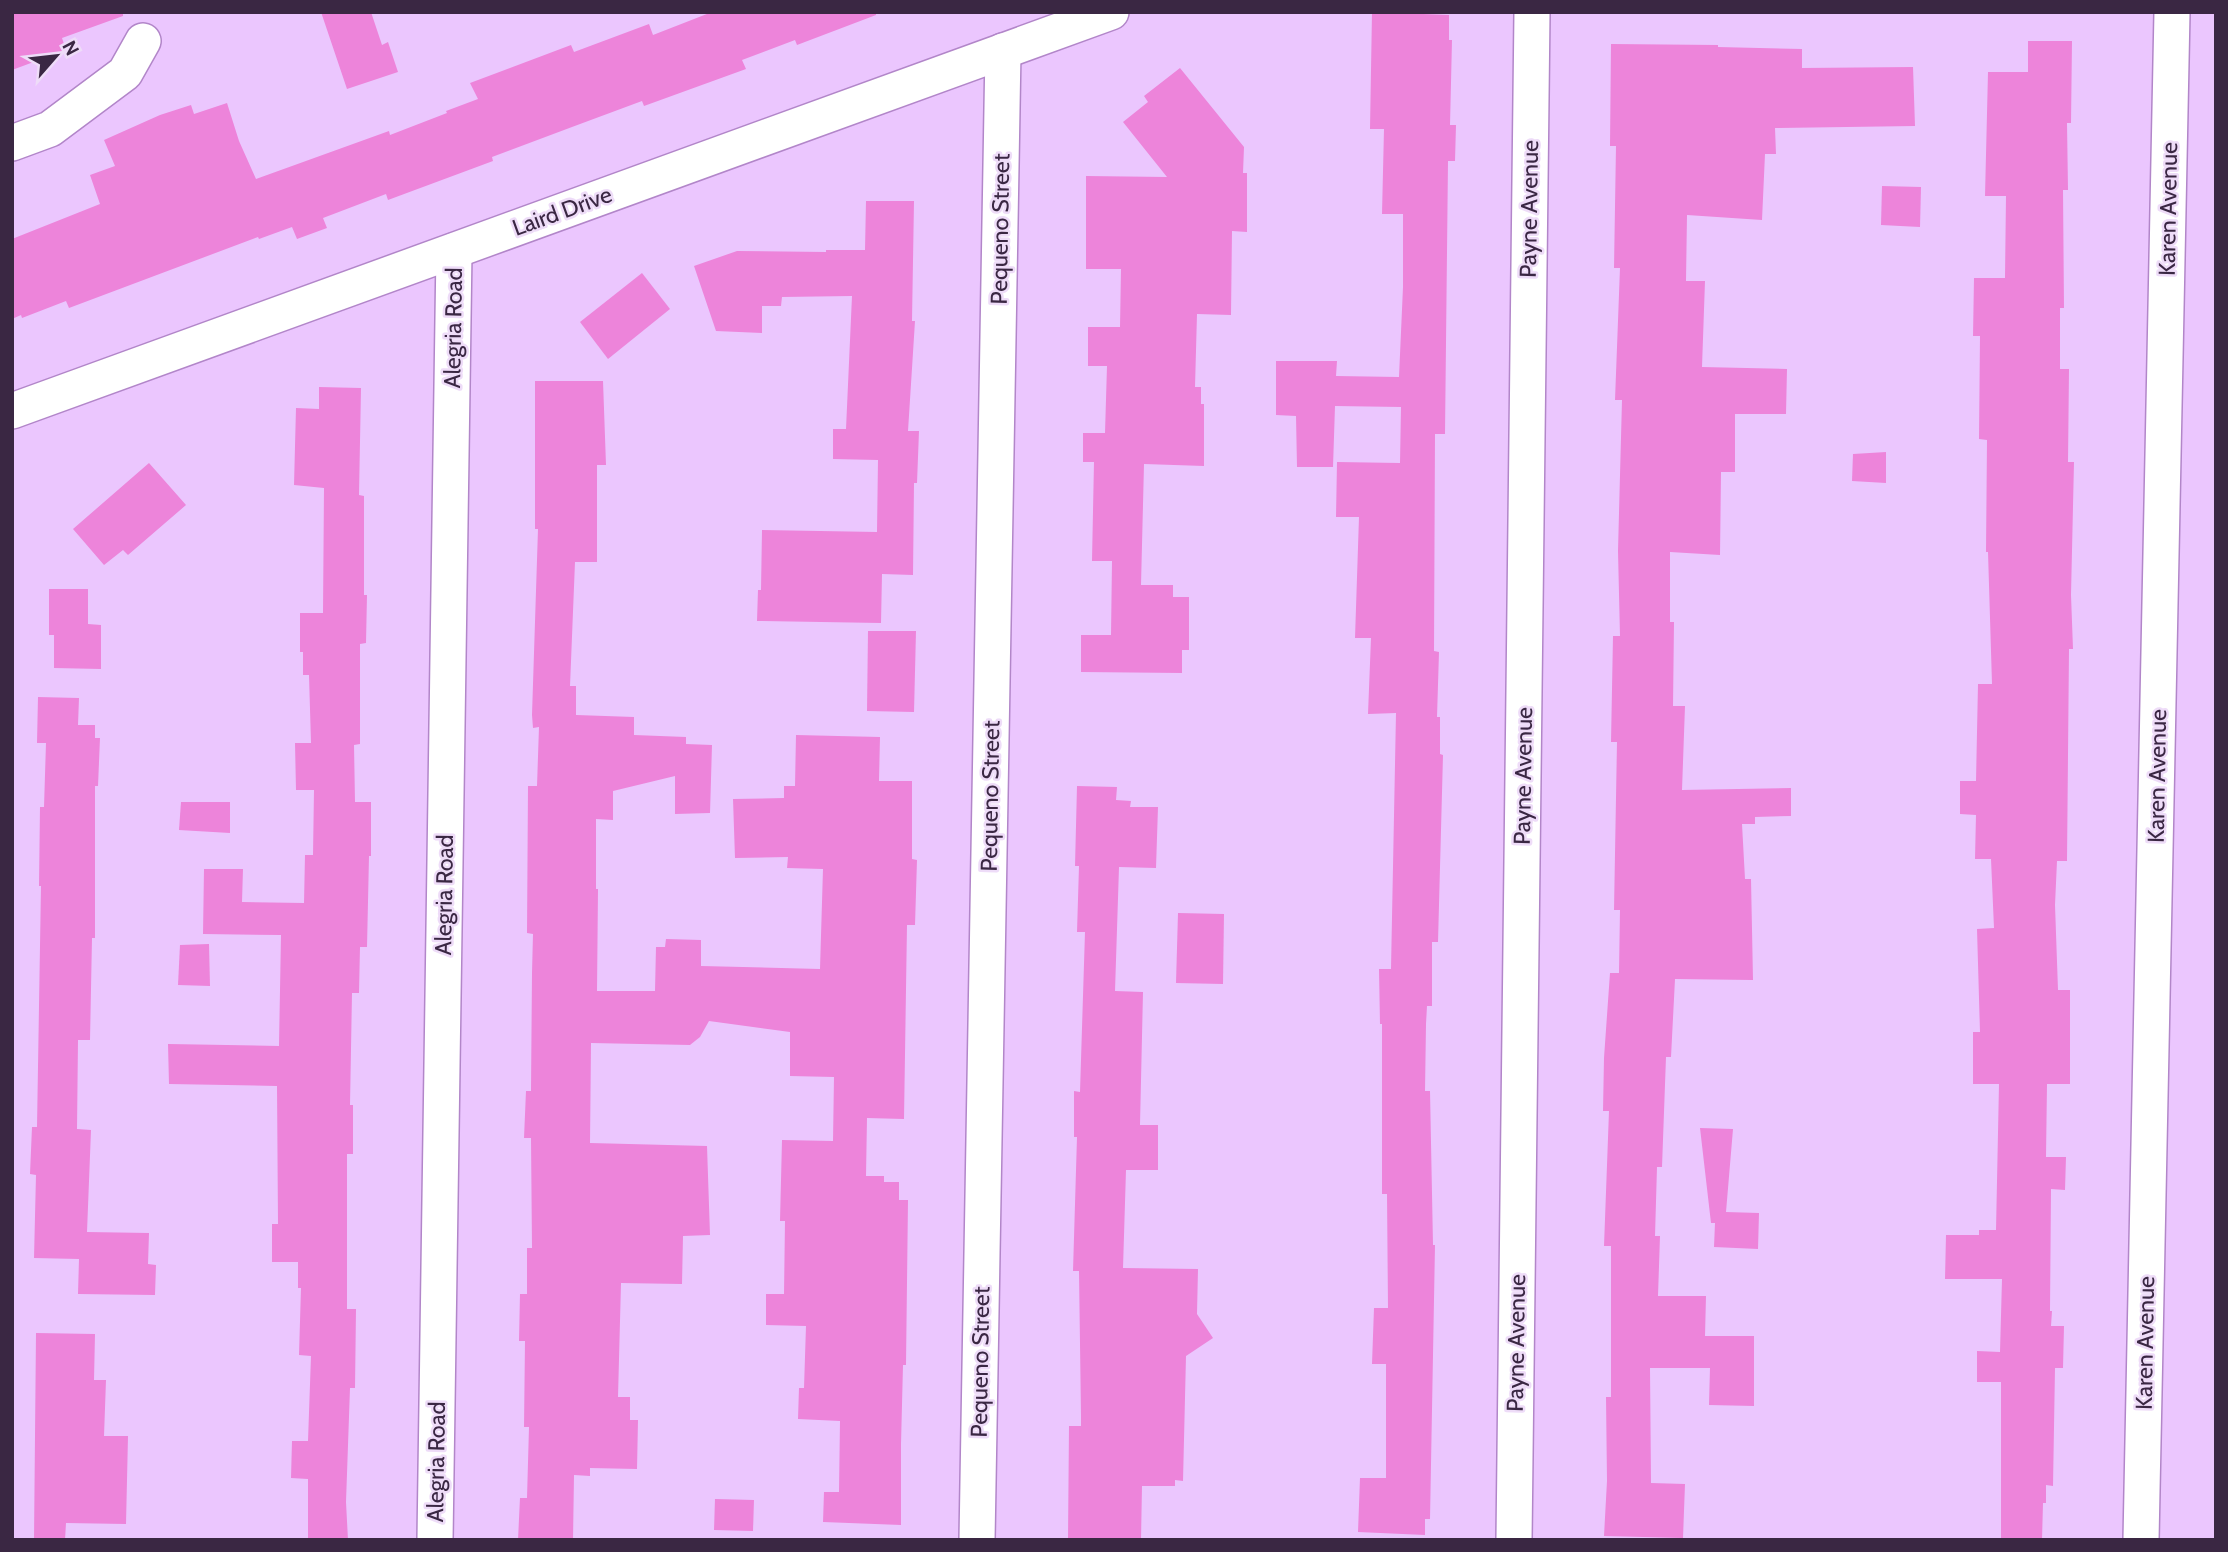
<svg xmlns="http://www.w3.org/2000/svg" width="2228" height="1552" viewBox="0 0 2228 1552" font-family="Cabin,sans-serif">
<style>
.building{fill:#ed84da}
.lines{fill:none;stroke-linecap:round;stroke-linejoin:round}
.minor-casing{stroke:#b286c9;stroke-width:38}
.minor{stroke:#fff;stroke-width:35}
.labels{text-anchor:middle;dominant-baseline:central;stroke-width:5;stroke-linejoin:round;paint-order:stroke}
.street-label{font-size:23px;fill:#3a2743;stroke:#eedcf8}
</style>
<rect width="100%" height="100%" fill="#ebc6fe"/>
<g class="building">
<path d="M 12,12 L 123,12 L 123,16 L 62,38 L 66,50 L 12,70 Z"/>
<path d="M 321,12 L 371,12 L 382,45 L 388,42 L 398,72 L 347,89 Z"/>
<path d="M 712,12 L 876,12 L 876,15 L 797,45 L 795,40 L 742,60 L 746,69 L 644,106 L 642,101 L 572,127 L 492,157 L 493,161 L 388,200 L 386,194 L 323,218 L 327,228 L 297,239 L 292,227 L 259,239 L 258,237 L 69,308 L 66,301 L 22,318 L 21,315 L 12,319 L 12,239 L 100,204 L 90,175 L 115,166 L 104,140 L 160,115 L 191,105 L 194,114 L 227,103 L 239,141 L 256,179 L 389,131 L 390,135 L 447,113 L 446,111 L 478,99 L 470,83 L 571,45 L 574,52 L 649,24 L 653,35 Z"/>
<path d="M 1372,12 L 1449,15 L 1449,40 L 1452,40 L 1450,125 L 1456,125 L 1455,161 L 1448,161 L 1445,434 L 1435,434 L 1434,651 L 1439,652 L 1437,717 L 1440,717 L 1440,754 L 1443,755 L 1438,942 L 1432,942 L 1432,1006 L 1427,1006 L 1426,1024 L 1425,1091 L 1430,1091 L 1433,1245 L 1435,1245 L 1430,1519 L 1425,1519 L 1425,1535 L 1358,1532 L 1360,1478 L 1386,1478 L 1386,1364 L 1372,1364 L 1374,1308 L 1388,1308 L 1387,1194 L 1382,1194 L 1382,1024 L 1380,1024 L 1379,969 L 1391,969 L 1396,713 L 1368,714 L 1371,638 L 1355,638 L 1359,517 L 1336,517 L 1337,462 L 1400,463 L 1401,407 L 1335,406 L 1333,467 L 1297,467 L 1296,416 L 1276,415 L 1276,361 L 1337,361 L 1336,376 L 1399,377 L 1403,287 L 1403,214 L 1382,214 L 1384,129 L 1370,129 Z"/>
<path d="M 2028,41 L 2072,41 L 2071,123 L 2067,123 L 2068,190 L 2063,190 L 2064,308 L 2060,308 L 2060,369 L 2069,369 L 2068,462 L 2074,462 L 2071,595 L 2073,649 L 2069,649 L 2067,861 L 2057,861 L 2055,905 L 2058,990 L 2070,990 L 2070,1084 L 2047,1084 L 2046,1157 L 2066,1157 L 2065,1190 L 2051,1189 L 2050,1311 L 2052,1311 L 2051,1326 L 2064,1326 L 2063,1368 L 2055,1368 L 2053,1486 L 2046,1485 L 2046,1503 L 2043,1503 L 2042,1540 L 2001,1540 L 2001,1382 L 1977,1382 L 1977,1351 L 2000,1352 L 2002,1279 L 1945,1279 L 1946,1235 L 1979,1235 L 1979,1230 L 1996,1230 L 1999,1084 L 1973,1084 L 1973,1032 L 1980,1032 L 1977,929 L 1994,928 L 1991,859 L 1975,859 L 1976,815 L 1960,814 L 1960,781 L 1976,781 L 1978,684 L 1992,684 L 1988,552 L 1986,552 L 1987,440 L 1979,439 L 1980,336 L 1973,336 L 1974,278 L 2005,278 L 2006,196 L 1985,196 L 1988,72 L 2028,72 Z"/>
<path d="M 1611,44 L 1718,45 L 1718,47 L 1802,49 L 1802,68 L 1913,67 L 1915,126 L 1775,128 L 1776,154 L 1765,154 L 1762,220 L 1687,215 L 1686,281 L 1705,281 L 1702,367 L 1787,369 L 1786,414 L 1735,414 L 1735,472 L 1721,472 L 1720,555 L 1670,552 L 1670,622 L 1674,622 L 1673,706 L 1685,706 L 1682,790 L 1791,788 L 1791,816 L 1755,817 L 1755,824 L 1742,824 L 1745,879 L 1751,879 L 1753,980 L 1675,979 L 1671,1057 L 1666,1057 L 1662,1167 L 1657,1167 L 1655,1236 L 1660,1236 L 1658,1296 L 1706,1296 L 1705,1336 L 1754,1336 L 1754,1406 L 1709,1405 L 1710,1368 L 1650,1368 L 1651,1483 L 1685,1484 L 1683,1538 L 1604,1536 L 1607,1481 L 1606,1397 L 1611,1397 L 1611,1246 L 1604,1246 L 1609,1111 L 1603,1111 L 1604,1058 L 1610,973 L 1619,973 L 1620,910 L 1614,910 L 1617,742 L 1611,742 L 1613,636 L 1620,636 L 1618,551 L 1622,400 L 1615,400 L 1620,268 L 1614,268 L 1616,146 L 1610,146 Z"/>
<path d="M 1180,68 L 1244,147 L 1243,173 L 1247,173 L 1247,232 L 1232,231 L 1231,315 L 1197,314 L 1195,387 L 1201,387 L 1201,404 L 1204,404 L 1204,466 L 1144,464 L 1141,585 L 1173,585 L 1173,597 L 1189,597 L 1189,650 L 1182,650 L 1182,673 L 1081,672 L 1081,635 L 1111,635 L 1112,561 L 1092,561 L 1094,462 L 1083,462 L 1083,433 L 1105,433 L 1107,366 L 1088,366 L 1088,327 L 1120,327 L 1121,269 L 1086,269 L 1086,176 L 1167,177 L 1123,122 L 1148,102 L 1144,96 Z"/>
<path d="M 1882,186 L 1921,187 L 1920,227 L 1881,225 Z"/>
<path d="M 866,201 L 914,201 L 912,321 L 915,321 L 908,431 L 919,431 L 917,483 L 914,483 L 913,575 L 882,574 L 881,623 L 757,621 L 758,590 L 761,590 L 762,530 L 877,532 L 878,460 L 833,459 L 833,429 L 846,429 L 852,296 L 782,297 L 781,306 L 762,306 L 762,333 L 716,331 L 694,266 L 737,251 L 826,252 L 826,250 L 865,250 Z"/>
<path d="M 642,273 L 670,309 L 608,359 L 580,322 Z"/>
<path d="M 535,381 L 603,381 L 606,465 L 597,465 L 597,562 L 575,562 L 570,686 L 576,686 L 576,715 L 634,717 L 634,735 L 686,737 L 686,744 L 712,745 L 710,813 L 675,814 L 675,776 L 613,791 L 613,820 L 596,819 L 596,889 L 598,889 L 597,991 L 655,991 L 656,947 L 665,947 L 666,939 L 701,940 L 701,966 L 820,969 L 823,869 L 787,868 L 788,857 L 735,858 L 733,799 L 784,798 L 784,786 L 795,786 L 796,735 L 880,737 L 879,781 L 912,781 L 912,859 L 917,860 L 915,925 L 907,925 L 904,1119 L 867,1118 L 866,1176 L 884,1176 L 884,1182 L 899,1182 L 899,1200 L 908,1200 L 906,1365 L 903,1365 L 901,1444 L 901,1525 L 823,1522 L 824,1492 L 839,1492 L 840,1421 L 798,1419 L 799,1388 L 804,1388 L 806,1326 L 766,1325 L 766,1294 L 784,1294 L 785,1221 L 780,1221 L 782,1140 L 833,1141 L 834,1077 L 790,1076 L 790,1032 L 709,1021 L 700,1037 L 690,1045 L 591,1043 L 590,1143 L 707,1146 L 710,1235 L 683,1236 L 682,1284 L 621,1283 L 618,1397 L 630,1397 L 630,1420 L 638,1420 L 637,1469 L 590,1468 L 590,1476 L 574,1475 L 573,1540 L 518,1540 L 520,1498 L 527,1498 L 529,1427 L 524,1427 L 525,1341 L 519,1341 L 520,1294 L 527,1294 L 527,1248 L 532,1248 L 531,1138 L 524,1138 L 526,1091 L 531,1091 L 532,973 L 533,934 L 527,933 L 528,786 L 537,786 L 539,727 L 533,728 L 532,715 L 538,529 L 535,529 Z"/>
<path d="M 319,387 L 361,388 L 359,495 L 364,496 L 364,595 L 367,595 L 366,643 L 360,644 L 360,744 L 354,745 L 355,802 L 371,802 L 371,856 L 369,856 L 367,947 L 360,947 L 359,993 L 352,993 L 350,1105 L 353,1105 L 353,1154 L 347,1154 L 347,1309 L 356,1309 L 355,1388 L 350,1388 L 346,1502 L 348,1540 L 308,1540 L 308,1479 L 291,1478 L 292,1441 L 308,1441 L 311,1356 L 299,1355 L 301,1288 L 298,1288 L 298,1262 L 272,1262 L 272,1224 L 278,1224 L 277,1086 L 169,1084 L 168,1044 L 279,1046 L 281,935 L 203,934 L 204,869 L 243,869 L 242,902 L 304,903 L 305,855 L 313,855 L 314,790 L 296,790 L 295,743 L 311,743 L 309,675 L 303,675 L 303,652 L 300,652 L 300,613 L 323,613 L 324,488 L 294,485 L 296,408 L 319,409 Z"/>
<path d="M 1886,452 L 1886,483 L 1852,481 L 1853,454 Z"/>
<path d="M 149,463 L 186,505 L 128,555 L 123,550 L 104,565 L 73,529 Z"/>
<path d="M 49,589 L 88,589 L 88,624 L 101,625 L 101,669 L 54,668 L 54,635 L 49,635 Z"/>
<path d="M 868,631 L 916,631 L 914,712 L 867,711 Z"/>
<path d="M 38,697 L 79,698 L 78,725 L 95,725 L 95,738 L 100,738 L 98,786 L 95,786 L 95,938 L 92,938 L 90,1040 L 78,1040 L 77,1129 L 91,1130 L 87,1232 L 149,1233 L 148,1264 L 156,1265 L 155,1295 L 78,1294 L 79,1259 L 34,1258 L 36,1175 L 30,1174 L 32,1127 L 37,1127 L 41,886 L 39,886 L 40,807 L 44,807 L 46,743 L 37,743 Z"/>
<path d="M 1077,786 L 1117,787 L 1116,800 L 1131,801 L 1130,807 L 1158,807 L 1156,868 L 1119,867 L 1115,991 L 1143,992 L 1140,1125 L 1158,1125 L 1158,1170 L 1126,1170 L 1123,1268 L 1198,1269 L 1197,1314 L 1213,1338 L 1186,1356 L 1183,1481 L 1175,1480 L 1175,1486 L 1142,1486 L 1141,1540 L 1068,1540 L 1069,1426 L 1081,1426 L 1081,1416 L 1079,1271 L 1073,1271 L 1077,1137 L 1074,1137 L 1074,1091 L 1080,1092 L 1085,932 L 1077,932 L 1079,866 L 1075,866 Z"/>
<path d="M 181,802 L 230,802 L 230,833 L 179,830 Z"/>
<path d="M 1178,913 L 1224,914 L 1223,984 L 1176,983 Z"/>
<path d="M 209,944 L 210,986 L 178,985 L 180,945 Z"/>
<path d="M 1700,1128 L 1733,1129 L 1726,1212 L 1759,1213 L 1758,1249 L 1714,1247 L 1715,1223 L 1711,1223 Z"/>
<path d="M 36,1333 L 95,1334 L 94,1380 L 106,1380 L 104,1436 L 128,1436 L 126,1524 L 66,1523 L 65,1540 L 34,1540 Z"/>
<path d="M 715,1499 L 754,1500 L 753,1531 L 714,1530 Z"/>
</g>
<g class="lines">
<defs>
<g id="minor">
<path d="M 12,143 L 50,129 L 125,73 L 143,41"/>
<path d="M 12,411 L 1111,12"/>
<path d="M 435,1540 L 454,251"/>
<path d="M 977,1540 L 1003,51"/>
<path d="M 1514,1540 L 1532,12"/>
<path d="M 2141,1540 L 2172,12"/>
</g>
</defs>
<use href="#minor" class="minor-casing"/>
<use href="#minor" class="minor"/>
</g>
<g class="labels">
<g class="street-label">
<text transform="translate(1529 209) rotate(-89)">Payne Avenue</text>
<text transform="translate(2168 209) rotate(-89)">Karen Avenue</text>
<text transform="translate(562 211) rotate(-20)">Laird Drive</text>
<text transform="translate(1000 229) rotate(-89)">Pequeno Street</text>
<text transform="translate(453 328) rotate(-89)">Alegria Road</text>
<text transform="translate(1523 776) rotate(-89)">Payne Avenue</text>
<text transform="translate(2157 776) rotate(-89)">Karen Avenue</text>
<text transform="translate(990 796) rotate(-89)">Pequeno Street</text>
<text transform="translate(444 895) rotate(-89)">Alegria Road</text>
<text transform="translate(1516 1343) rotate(-89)">Payne Avenue</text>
<text transform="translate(2145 1343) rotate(-89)">Karen Avenue</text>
<text transform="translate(980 1362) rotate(-89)">Pequeno Street</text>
<text transform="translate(436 1462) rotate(-89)">Alegria Road</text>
</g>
</g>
<rect width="2228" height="1552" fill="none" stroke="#3a2743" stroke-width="28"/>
<g transform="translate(56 56) rotate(62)" stroke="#eedcf8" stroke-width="5" paint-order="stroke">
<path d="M0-5L12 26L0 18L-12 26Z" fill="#3a2743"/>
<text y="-10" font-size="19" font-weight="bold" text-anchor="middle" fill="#3a2743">N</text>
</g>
</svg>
